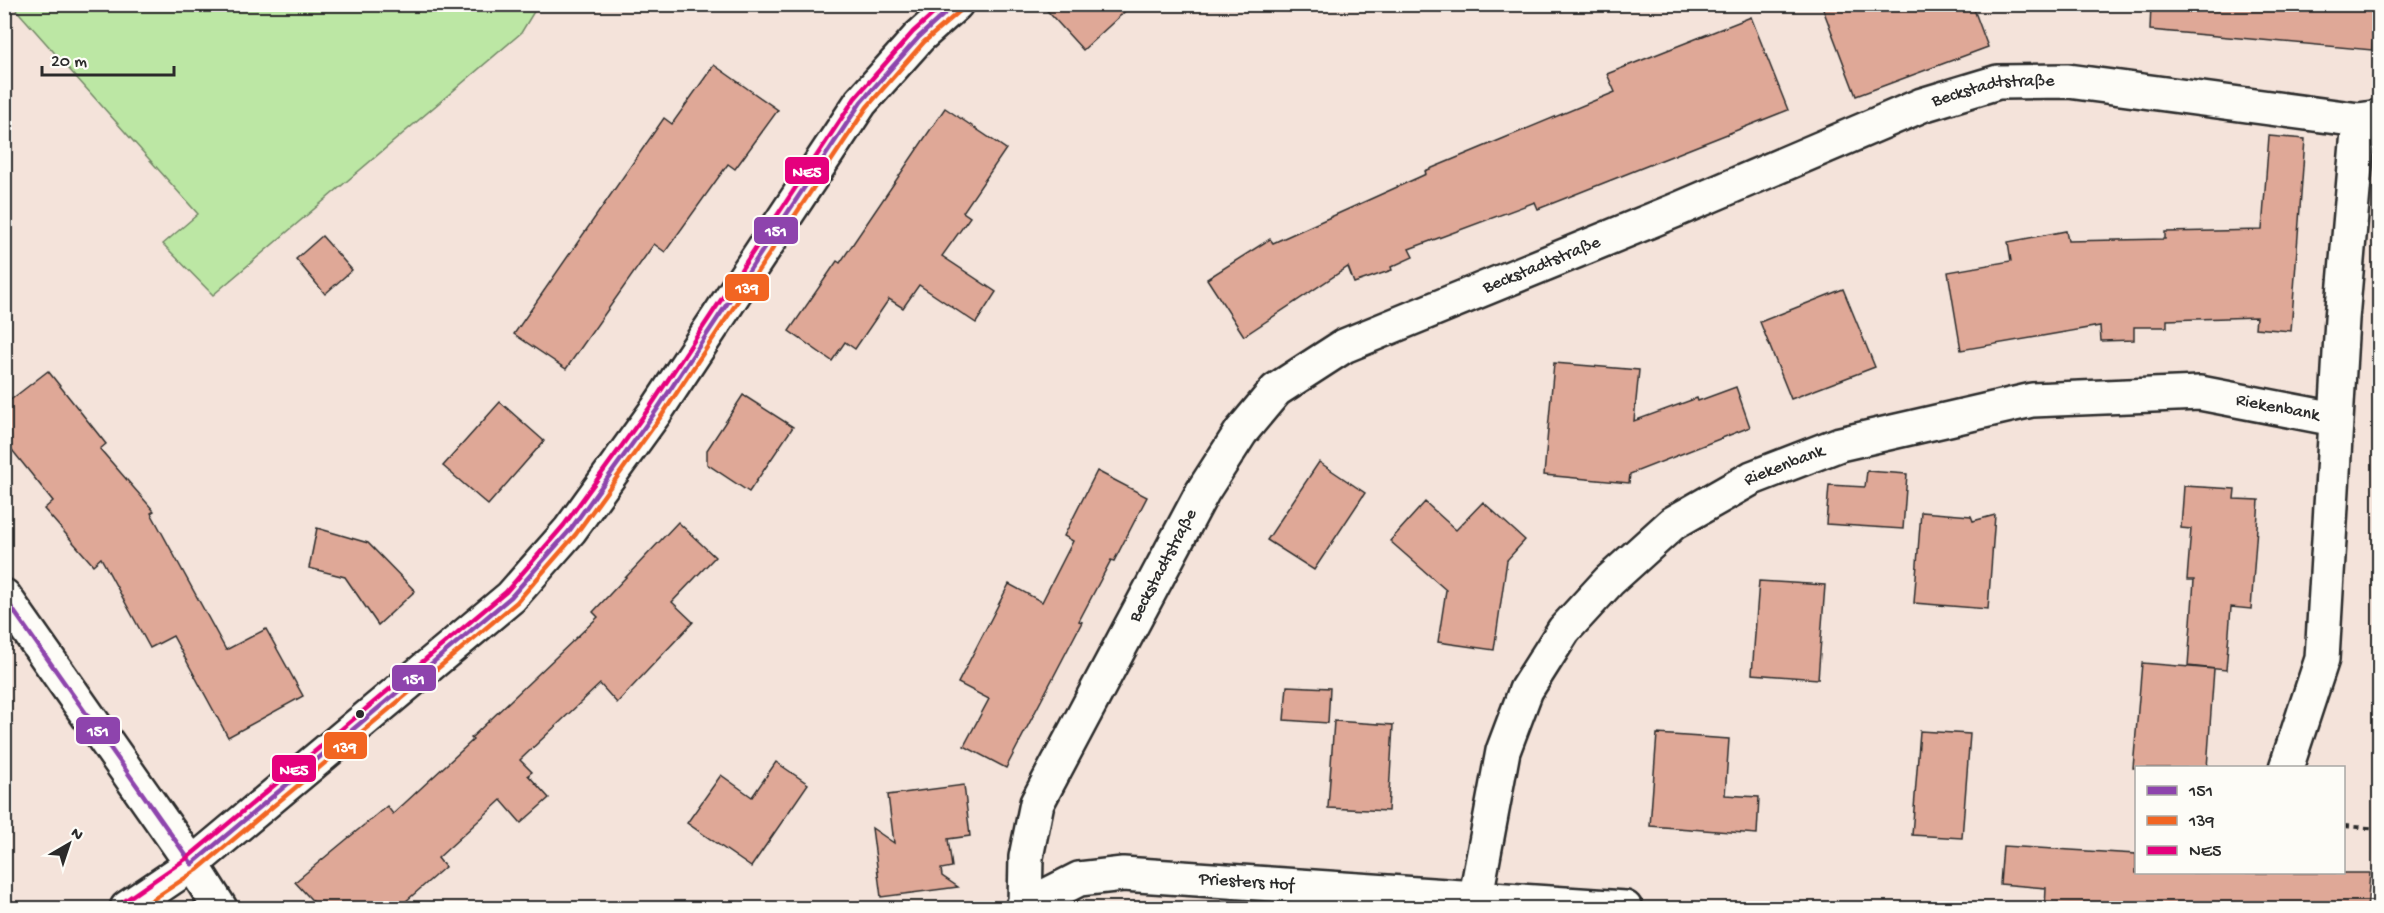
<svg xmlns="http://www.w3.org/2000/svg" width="2384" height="913" viewBox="0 0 2384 913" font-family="'Gochi Hand',sans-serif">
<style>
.green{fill:#bce7a4;stroke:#748968;stroke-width:1.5}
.building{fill:#dfa897;stroke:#2b2b2b;stroke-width:1.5}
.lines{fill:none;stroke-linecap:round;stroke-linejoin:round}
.minor-casing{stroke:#2b2b2b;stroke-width:38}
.path{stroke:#2b2b2b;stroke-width:4;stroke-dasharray:6 4.5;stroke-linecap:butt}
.minor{stroke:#fdfcf7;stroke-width:33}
.bus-1-casing{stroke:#fdfcf7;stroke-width:9}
.bus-2-casing{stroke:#fdfcf7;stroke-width:9}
.bus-3-casing{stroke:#fdfcf7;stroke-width:9}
.bus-1{stroke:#8e44ad;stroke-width:4.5}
.bus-2{stroke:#f26522;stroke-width:4.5}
.bus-3{stroke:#e5007d;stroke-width:4.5}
.bus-dot{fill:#2b2b2b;stroke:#fdfcf7;stroke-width:2}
.labels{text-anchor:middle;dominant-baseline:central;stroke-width:5;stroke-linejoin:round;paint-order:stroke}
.street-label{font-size:18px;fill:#2b2b2b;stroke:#fdfcf7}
.line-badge{stroke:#fdfcf7;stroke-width:2}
.badge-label{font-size:16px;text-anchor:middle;font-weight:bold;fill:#fff}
</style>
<rect width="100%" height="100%" fill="#f4e3da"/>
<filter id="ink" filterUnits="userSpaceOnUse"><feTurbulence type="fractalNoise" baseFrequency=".0167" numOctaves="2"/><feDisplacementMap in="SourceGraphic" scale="12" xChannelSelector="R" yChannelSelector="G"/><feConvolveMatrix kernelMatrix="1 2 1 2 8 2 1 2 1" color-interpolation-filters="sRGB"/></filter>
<g filter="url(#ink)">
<path class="green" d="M 12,5 L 538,5 L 521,33 L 213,295 L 163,244 L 198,214 Z"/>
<g class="building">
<path d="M 1041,4 L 1133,4 L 1083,50 Z"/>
<path d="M 1821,4 L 1972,4 L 1988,47 L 1856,96 Z"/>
<path d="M 2151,4 L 2376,4 L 2372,50 L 2150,30 Z"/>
<path d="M 1751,17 L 1788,110 L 1538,209 L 1535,202 L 1409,249 L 1413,257 L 1391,267 L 1392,270 L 1354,283 L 1348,267 L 1244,336 L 1207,279 L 1270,239 L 1273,243 L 1426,174 L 1425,171 L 1615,92 L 1607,74 Z"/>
<path d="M 714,65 L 778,110 L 735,169 L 728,164 L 665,252 L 654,244 L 566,369 L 514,334 L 664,118 L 672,124 Z"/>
<path d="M 945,108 L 1006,149 L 963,212 L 970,217 L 942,256 L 996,292 L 976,323 L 919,285 L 903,308 L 889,299 L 855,349 L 845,342 L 832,361 L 789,331 L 837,261 L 840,263 Z"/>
<path d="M 2269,136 L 2305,139 L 2291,331 L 2255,328 L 2256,317 L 2167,320 L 2167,327 L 2134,327 L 2134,340 L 2101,341 L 2100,326 L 1961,350 L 1948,272 L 2011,261 L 2008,242 L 2066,231 L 2068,241 L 2165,239 L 2165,232 L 2262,230 Z"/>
<path d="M 322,236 L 352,270 L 325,294 L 296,259 Z"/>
<path d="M 1843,289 L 1875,367 L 1791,399 L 1760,322 Z"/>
<path d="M 1554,363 L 1639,370 L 1634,421 L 1697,398 L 1698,401 L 1736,387 L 1750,427 L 1630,474 L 1629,483 L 1544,475 Z"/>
<path d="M 48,371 L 106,444 L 100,449 L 154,511 L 151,513 L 226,650 L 266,629 L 303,696 L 228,737 L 173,636 L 150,648 L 101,558 L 93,565 L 44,509 L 53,501 L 4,440 L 4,405 Z"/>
<path d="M 743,395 L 793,427 L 749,492 L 707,464 L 707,450 Z"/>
<path d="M 500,402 L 544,441 L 488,505 L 443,466 Z"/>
<path d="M 1319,462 L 1365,493 L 1314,570 L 1267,540 Z"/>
<path d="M 1097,471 L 1147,497 L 1114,561 L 1111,560 L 1079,621 L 1082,622 L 1006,768 L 964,746 L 989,699 L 958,683 L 1009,584 L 1042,602 L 1073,541 L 1064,536 Z"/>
<path d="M 1867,471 L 1907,474 L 1903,529 L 1826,524 L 1829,485 L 1865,487 Z"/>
<path d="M 2184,486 L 2235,489 L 2234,499 L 2259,500 L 2251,609 L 2231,607 L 2226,670 L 2188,666 L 2194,580 L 2187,580 L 2191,529 L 2181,528 Z"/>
<path d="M 1425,502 L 1456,530 L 1483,502 L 1525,540 L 1507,560 L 1494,650 L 1438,642 L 1446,590 L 1390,541 Z"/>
<path d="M 1921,512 L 1971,516 L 1973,521 L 1995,515 L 1988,609 L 1914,603 Z"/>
<path d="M 678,522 L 715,557 L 672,602 L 693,622 L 617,703 L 600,684 L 520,760 L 532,772 L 528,775 L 549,798 L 521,823 L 501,800 L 438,858 L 445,867 L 397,909 L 320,909 L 295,882 L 387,806 L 393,814 L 473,740 L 471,738 L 598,617 L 593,612 Z"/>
<path d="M 317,528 L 368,543 L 415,591 L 378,625 L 345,577 L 309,568 Z"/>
<path d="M 1759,581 L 1825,585 L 1818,679 L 1752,674 Z"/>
<path d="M 2142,663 L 2214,669 L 2207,768 L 2133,768 Z"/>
<path d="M 1287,686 L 1330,688 L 1328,723 L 1284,720 Z"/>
<path d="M 1334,721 L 1393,725 L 1388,811 L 1328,808 Z"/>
<path d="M 1920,731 L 1970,734 L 1962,838 L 1912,835 Z"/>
<path d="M 1657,734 L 1729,739 L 1725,795 L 1759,797 L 1757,834 L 1650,826 Z"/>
<path d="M 776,762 L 808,784 L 751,867 L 687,823 L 721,775 L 752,797 Z"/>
<path d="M 964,785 L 970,836 L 948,839 L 952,867 L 941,869 L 942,876 L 958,887 L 881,897 L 872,828 L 894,843 L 888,795 Z"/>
<path d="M 2003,846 L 2136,854 L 2136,873 L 2370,873 L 2367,909 L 2045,909 L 2046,888 L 2000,884 Z"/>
</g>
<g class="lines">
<defs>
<g id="minor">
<path d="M 4,596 L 192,864 L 220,908"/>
<path d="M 2286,768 L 2322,659 L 2342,319 L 2359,120"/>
<path id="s1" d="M 1476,896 L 1503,751 L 1526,690 L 1564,630 L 1609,581 L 1673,523 L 1752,478 L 1840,444 L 2032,400 L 2200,393 L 2335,419"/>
<path id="s2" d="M 1025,905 L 1026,857 L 1037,803 L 1203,491 L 1241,432 L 1276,390 L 1344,346 L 1674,211 L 1922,105 L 1998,82 L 2068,81 L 2359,120 L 2380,117"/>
<path d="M 127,908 L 192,864 L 511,597 L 570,530 L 656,411 L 861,102 L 919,37 L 956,4"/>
<path id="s3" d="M 1022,908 L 1079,879 L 1123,874 L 1625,908"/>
</g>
</defs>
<use href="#minor" class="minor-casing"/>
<path class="path" d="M 2344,826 L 2380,829"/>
<use href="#minor" class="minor"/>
<defs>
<g id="bus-1">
<path d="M 4,597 L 192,864"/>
<path d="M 192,864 L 511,597 L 570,530 L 656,411 L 861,102 L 919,37 L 955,4"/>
</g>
<path id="bus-2" d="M 140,908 L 197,870 L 517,602 L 576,534 L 662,415 L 867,107 L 924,42 L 961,10"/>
<path id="bus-3" d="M 123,902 L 187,858 L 506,592 L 564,525 L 650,407 L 855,98 L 913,32 L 944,4"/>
</defs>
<use href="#bus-1" class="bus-1-casing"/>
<use href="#bus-2" class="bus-2-casing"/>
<use href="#bus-3" class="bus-3-casing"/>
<use href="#bus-1" class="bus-1"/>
<use href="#bus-2" class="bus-2"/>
<use href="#bus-3" class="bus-3"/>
</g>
</g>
<circle class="bus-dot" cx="360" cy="714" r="5"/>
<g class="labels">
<g class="street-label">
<text stroke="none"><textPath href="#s2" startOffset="1362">Beckstadtstraße</textPath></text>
<text stroke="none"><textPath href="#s2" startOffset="876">Beckstadtstraße</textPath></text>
<text stroke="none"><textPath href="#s1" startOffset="1066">Riekenbank</textPath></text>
<text stroke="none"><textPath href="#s1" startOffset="562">Riekenbank</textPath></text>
<text stroke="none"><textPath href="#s2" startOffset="372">Beckstadtstraße</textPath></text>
<text stroke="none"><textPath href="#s3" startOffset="232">Priesters Hof</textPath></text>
</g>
</g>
<g class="line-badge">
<rect x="784" y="156" width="46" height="29" rx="6" fill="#e5007d"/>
<rect x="753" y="216" width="46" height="29" rx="6" fill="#8e44ad"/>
<rect x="724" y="273" width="46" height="29" rx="6" fill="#f26522"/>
<rect x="391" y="664" width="46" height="28" rx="6" fill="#8e44ad"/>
<rect x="75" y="716" width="46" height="29" rx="6" fill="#8e44ad"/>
<rect x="323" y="731" width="45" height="29" rx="6" fill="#f26522"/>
<rect x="271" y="754" width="46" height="29" rx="6" fill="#e5007d"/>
</g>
<g class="badge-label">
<text x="807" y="177">NE5</text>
<text x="776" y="236">151</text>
<text x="747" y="293">139</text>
<text x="414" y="684">151</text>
<text x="98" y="736">151</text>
<text x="345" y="752">139</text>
<text x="294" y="775">NE5</text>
</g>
<rect width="2384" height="913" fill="none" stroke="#fdfcf7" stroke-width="24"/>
<rect x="12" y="12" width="2360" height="889" fill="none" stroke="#2b2b2b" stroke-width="2" filter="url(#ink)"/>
<rect x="2135" y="766" width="210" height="108" fill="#fdfcf7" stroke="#a9a8a5" stroke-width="1.5"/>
<rect x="2147" y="786" width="30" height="9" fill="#8e44ad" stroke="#a9a8a5" stroke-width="1.5"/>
<text x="2189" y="796" font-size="18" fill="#2b2b2b">151</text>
<rect x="2147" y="816" width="30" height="9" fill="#f26522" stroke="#a9a8a5" stroke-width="1.5"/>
<text x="2189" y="826" font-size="18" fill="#2b2b2b">139</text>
<rect x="2147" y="846" width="30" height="9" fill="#e5007d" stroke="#a9a8a5" stroke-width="1.5"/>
<text x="2189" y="856" font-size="18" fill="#2b2b2b">NE5</text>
<g transform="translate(69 844) rotate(39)" stroke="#fdfcf7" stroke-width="4.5" paint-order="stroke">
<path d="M0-4.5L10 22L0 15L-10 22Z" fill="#2b2b2b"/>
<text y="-9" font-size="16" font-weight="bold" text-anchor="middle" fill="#2b2b2b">N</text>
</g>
<path d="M42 66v9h132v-9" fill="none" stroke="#2b2b2b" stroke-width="3"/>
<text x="51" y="66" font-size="18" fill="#2b2b2b" stroke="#fdfcf7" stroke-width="4.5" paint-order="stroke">20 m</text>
</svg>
